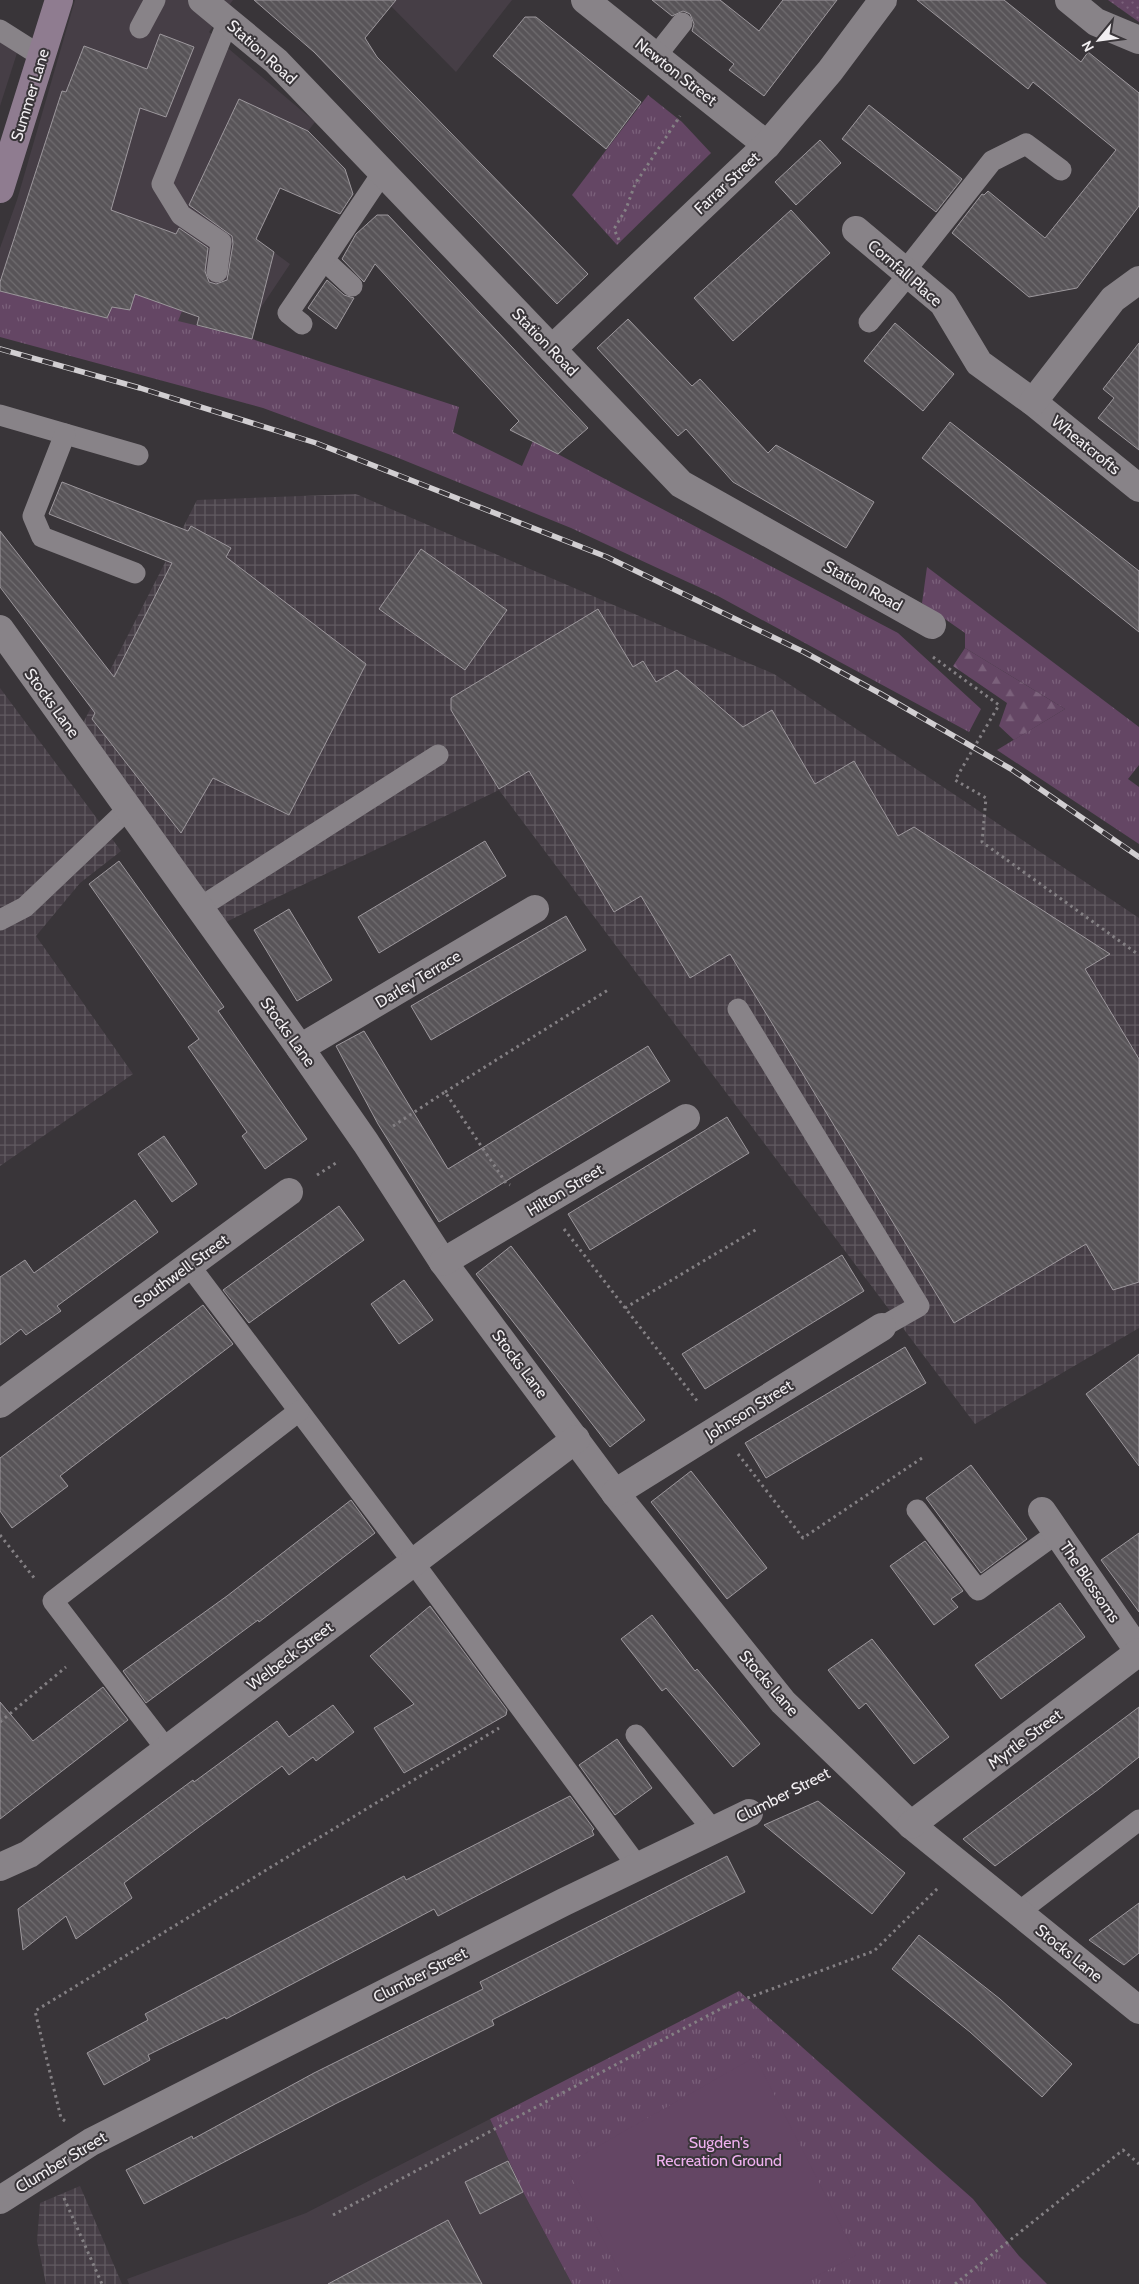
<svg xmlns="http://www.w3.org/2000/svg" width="1139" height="2284" viewBox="0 0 1139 2284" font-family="Cabin,sans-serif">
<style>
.built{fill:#463e46}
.industrial{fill:url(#industrial-grid)}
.grass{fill:url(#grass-tufts)}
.forest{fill:url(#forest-firs)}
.garden{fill:url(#garden-dots)}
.pitch{fill:#644664}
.building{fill:url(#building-back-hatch);stroke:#9d989d}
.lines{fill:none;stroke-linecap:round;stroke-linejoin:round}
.path{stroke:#848084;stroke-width:3;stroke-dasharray:2.5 4;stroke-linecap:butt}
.lane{stroke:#888388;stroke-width:21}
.street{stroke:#888388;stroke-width:28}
.secondary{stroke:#8f7c90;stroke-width:28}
.rail-casing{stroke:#d1ced1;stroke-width:5.5}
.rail{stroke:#393539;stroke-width:4;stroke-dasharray:11;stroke-linecap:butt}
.labels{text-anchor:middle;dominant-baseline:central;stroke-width:4;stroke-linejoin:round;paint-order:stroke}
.street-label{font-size:16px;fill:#f2eff2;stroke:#393539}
.park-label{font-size:16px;fill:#efb0ef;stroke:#393539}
</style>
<defs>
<pattern id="industrial-grid" width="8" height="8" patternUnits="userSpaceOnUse" patternTransform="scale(1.25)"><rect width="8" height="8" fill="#463e46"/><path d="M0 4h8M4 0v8" fill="none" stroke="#615a61"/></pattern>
<pattern id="grass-tufts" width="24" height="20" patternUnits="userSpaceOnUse" patternTransform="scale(1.25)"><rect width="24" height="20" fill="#644664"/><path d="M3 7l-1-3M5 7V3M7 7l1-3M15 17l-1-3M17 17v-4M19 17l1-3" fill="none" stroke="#7b617b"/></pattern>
<pattern id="forest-firs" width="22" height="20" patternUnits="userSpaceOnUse" patternTransform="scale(1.25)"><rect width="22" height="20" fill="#644664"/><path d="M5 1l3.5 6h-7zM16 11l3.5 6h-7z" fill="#7b617b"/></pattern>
<pattern id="garden-dots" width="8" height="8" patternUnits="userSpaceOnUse" patternTransform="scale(1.25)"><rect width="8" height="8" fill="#644664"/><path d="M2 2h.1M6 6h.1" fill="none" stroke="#7b617b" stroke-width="1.8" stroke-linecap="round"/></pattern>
<pattern id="building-back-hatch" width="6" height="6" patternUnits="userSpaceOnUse" patternTransform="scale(1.25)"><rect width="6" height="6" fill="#585458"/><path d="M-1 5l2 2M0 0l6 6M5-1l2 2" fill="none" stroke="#706d70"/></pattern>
</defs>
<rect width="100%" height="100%" fill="#393539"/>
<g class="built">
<path d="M 75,0 L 233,0 L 209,32 L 315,122 L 308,131 L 256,239 L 290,264 L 260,309 L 252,339 L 112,307 L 107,318 L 0,291 L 0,248 L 17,200 Z"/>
<path d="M 385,0 L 512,0 L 456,72 Z"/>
<path d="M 0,39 L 18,50 L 0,106 Z"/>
<path d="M 490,2119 L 523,2192 L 572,2284 L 129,2284 L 127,2279 L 306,2213 Z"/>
</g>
<g class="industrial">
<path d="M 356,494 L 774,674 L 1139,918 L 1139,1328 L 975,1424 L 499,790 L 226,922 L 81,727 L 197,500 Z"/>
<path d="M 0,688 L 121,851 L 80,883 L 36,936 L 133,1074 L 0,1166 Z"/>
<path d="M 80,2186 L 122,2284 L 46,2284 L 37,2241 L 40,2203 Z"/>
</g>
<g class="grass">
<path d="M 648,95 L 682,122 L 711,153 L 617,245 L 572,195 Z"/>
<path d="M 0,291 L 107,318 L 112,307 L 135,294 L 182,311 L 178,321 L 252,339 L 459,407 L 453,432 L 522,466 L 533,441 L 898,633 L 981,709 L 969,732 L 718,596 L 571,528 L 391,455 L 263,408 L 0,337 Z"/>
<path d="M 927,567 L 1139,727 L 1139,765 L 1128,779 L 1139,787 L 1139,844 L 997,750 L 1065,709 L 965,648 L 965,633 L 922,603 Z"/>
<path d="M 739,1991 L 973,2199 L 1019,2256 L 1047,2284 L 572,2284 L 523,2192 L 490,2119 Z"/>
</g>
<path class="forest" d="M 965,648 L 1065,709 L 1014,740 L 999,726 L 1007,703 L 953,666 Z"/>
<path class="garden" d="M 1108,0 L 1139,0 L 1139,22 Z"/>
<path class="pitch" d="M 755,2057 L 856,2255 L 802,2284 L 626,2284 L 565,2165 Z"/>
<g class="building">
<path d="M 254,0 L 396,0 L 365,38 L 377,57 L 588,274 L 557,304 L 314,52 Z"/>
<path d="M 652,0 L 720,0 L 759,31 L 783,0 L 837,0 L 764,96 L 729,70 L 734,64 L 692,31 L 694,24 L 690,14 L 683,11 L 672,16 Z"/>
<path d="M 917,0 L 1004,0 L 1081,62 L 1088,52 L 1139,93 L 1139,206 L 1077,288 L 1029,297 L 952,233 L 982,194 L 984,195 L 988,191 L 1045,238 L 1116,150 L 1033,82 L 1028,89 Z"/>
<path d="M 525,17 L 536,17 L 641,102 L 606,149 L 493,56 Z"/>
<path d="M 160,34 L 194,47 L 166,117 L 140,108 L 111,210 L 176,234 L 179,228 L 208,248 L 205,271 L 209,282 L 216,284 L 227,280 L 233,244 L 232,236 L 189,205 L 239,99 L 308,131 L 345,169 L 353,194 L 340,214 L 280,188 L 256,239 L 274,252 L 252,339 L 197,325 L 199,317 L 135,294 L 130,310 L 112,307 L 107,318 L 0,291 L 0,282 L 62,91 L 66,92 L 84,46 L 147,69 Z"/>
<path d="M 869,105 L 962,179 L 936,212 L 842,139 Z"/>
<path d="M 820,140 L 841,163 L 796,205 L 775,182 Z"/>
<path d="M 791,210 L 830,253 L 733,341 L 694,298 Z"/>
<path d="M 377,215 L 388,215 L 588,428 L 558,454 L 510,430 L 519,421 L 375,264 L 364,282 L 342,259 L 356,234 Z"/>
<path d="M 327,280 L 344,295 L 354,298 L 336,329 L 308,308 Z"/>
<path d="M 628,319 L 692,386 L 700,379 L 768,453 L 776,445 L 874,502 L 846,548 L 733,482 L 686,429 L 678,436 L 597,348 Z"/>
<path d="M 895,323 L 954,374 L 923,411 L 864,361 Z"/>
<path d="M 1139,343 L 1139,450 L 1098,418 L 1114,398 L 1103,389 Z"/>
<path d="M 950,422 L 1139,571 L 1139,632 L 922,458 Z"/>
<path d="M 62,482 L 188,531 L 191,526 L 231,548 L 226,557 L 366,664 L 289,815 L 213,778 L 181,833 L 92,719 L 95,713 L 0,587 L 0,531 L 114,677 L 172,563 L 49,514 Z"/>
<path d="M 421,549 L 507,610 L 465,670 L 379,609 Z"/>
<path d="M 598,609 L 633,667 L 643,661 L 656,682 L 677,670 L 743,727 L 772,710 L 815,784 L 854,761 L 898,836 L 914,827 L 1110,954 L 1085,969 L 1139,1059 L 1139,1282 L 1113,1290 L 1086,1244 L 954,1323 L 730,954 L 690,978 L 641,896 L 614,912 L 529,771 L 499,789 L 451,710 L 451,698 Z"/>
<path d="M 485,841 L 506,876 L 379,953 L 358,917 Z"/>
<path d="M 119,861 L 224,1007 L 218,1011 L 307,1139 L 265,1169 L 242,1136 L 247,1132 L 188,1047 L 199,1039 L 89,884 Z"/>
<path d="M 289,909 L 332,980 L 297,1001 L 254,930 Z"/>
<path d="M 566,916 L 586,950 L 431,1040 L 411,1006 Z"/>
<path d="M 364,1031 L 448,1169 L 648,1046 L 670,1081 L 439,1222 L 378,1124 L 336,1046 Z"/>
<path d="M 727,1117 L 749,1153 L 590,1250 L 568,1214 Z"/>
<path d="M 164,1136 L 197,1184 L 172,1202 L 138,1154 Z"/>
<path d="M 135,1200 L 158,1232 L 57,1306 L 61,1311 L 26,1335 L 21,1329 L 0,1345 L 0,1277 L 25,1260 L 34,1273 Z"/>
<path d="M 339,1206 L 364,1240 L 249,1323 L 223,1290 Z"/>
<path d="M 511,1246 L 645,1420 L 610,1447 L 476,1274 Z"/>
<path d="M 842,1255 L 864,1291 L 705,1389 L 682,1354 Z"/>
<path d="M 404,1280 L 433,1320 L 399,1344 L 371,1304 Z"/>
<path d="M 203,1305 L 233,1344 L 60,1476 L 68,1486 L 12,1528 L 0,1511 L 0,1458 Z"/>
<path d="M 905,1347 L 926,1383 L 766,1478 L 745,1443 Z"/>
<path d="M 1139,1354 L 1139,1466 L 1086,1394 Z"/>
<path d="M 971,1465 L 1027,1539 L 981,1573 L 926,1498 Z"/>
<path d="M 691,1471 L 767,1568 L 727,1599 L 651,1502 Z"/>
<path d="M 351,1500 L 375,1533 L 259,1622 L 258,1620 L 146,1703 L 123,1671 L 227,1596 Z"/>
<path d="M 1139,1533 L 1139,1612 L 1101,1560 Z"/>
<path d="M 925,1541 L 963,1591 L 951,1599 L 958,1607 L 934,1625 L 890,1566 Z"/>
<path d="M 1060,1603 L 1085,1637 L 1001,1699 L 975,1665 Z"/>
<path d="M 430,1606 L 507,1710 L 506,1715 L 404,1773 L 374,1728 L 414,1704 L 370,1656 Z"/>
<path d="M 652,1615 L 695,1671 L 697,1669 L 760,1744 L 733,1767 L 666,1688 L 662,1691 L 621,1639 Z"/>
<path d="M 872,1639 L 949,1737 L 914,1764 L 866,1703 L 859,1709 L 828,1670 Z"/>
<path d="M 103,1687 L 128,1720 L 0,1819 L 0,1702 L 33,1741 Z"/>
<path d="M 333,1705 L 354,1732 L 316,1761 L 313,1757 L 289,1775 L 282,1766 L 199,1827 L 124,1883 L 132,1898 L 76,1939 L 66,1916 L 23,1950 L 18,1909 L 193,1780 L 194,1782 L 277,1721 L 289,1737 Z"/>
<path d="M 1139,1707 L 1139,1757 L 1099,1789 L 995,1866 L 963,1839 Z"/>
<path d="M 617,1739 L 652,1788 L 615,1815 L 579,1765 Z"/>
<path d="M 570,1796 L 594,1829 L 592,1831 L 594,1835 L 438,1916 L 434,1909 L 226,2019 L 225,2017 L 148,2055 L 150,2060 L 104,2085 L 87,2053 L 148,2020 L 145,2014 L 404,1876 L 406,1880 Z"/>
<path d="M 818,1801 L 905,1873 L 872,1914 L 764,1825 Z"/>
<path d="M 727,1856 L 745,1892 L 492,2020 L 494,2025 L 337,2103 L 144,2204 L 126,2170 L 192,2136 L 193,2139 L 314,2073 L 483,1989 L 480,1982 Z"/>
<path d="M 1139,1903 L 1139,1953 L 1124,1965 L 1089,1940 Z"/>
<path d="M 919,1935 L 1000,1999 L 1072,2064 L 1042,2097 L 970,2032 L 892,1969 Z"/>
<path d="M 508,2161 L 523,2192 L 480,2214 L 465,2182 Z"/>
<path d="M 448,2220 L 482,2284 L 328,2284 Z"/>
</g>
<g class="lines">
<g class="path">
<path d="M 619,240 L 614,229 L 626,209 L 635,184 L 680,116"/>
<path d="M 933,657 L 999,705 L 955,780 L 986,798 L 982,842 L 1139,955"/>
<path d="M 445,1092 L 608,990"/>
<path d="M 393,1126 L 445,1092 L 506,1183 L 510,1185"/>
<path d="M 317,1175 L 339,1161"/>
<path d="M 564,1229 L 698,1402"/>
<path d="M 625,1308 L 757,1229"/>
<path d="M 738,1454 L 803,1538 L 925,1456"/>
<path d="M 0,1535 L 35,1579"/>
<path d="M 0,1722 L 66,1667"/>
<path d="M 776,1799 L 815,1779"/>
<path d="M 65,2121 L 61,2118 L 35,2011 L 499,1728"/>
<path d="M 64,2198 L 102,2284"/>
<path d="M 333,2215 L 726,2006 L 874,1951 L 938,1888"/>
<path d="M 955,2284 L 1123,2150 L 1139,2164"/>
</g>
<g class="lane">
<path d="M 140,28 L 155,0"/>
<path d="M 0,30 L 41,56"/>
<path d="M 656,56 L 682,23"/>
<path d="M 905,271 L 992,161 L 1026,144 L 1061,170"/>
<path d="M 217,272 L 221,242 L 181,215 L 162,184 L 228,21"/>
<path d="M 352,286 L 324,260 L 383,172"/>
<path d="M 869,322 L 908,275"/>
<path d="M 302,324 L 288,313 L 324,260"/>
<path d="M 0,415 L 138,455"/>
<path d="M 65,434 L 33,516 L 42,537 L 135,573"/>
<path d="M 199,908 L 438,755"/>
<path d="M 0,920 L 25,907 L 128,809"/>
<path d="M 738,1009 L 919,1306 L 882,1327"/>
<path d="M 189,1265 L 413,1562 L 638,1867"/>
<path d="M 917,1510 L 978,1590 L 1057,1533"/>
<path d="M 636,1735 L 713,1830"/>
<path d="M 167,1750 L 53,1601 L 299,1411"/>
<path d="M 1019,1912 L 1139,1820"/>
</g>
<g class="street">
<path d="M 202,0 L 276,61 L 681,484 L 932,625"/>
<path d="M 585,0 L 767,145"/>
<path d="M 1069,0 L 1096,22 L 1139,40"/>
<path d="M 856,230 L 943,303 L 979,363 L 1033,402 L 1139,488"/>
<path d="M 552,349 L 767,145 L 830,71 L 883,0"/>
<path d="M 1033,402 L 1113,299 L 1139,280"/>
<path d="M 0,629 L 300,1048 L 366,1143 L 443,1262 L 615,1493 L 783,1702 L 911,1825 L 1139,2010"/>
<path d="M 300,1048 L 535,909"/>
<path d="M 443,1262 L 686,1118"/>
<path d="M 0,1404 L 289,1192"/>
<path d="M 615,1493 L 882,1327"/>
<path d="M 1042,1511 L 1139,1652"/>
<path d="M 911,1825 L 1139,1652"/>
<path d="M 0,1867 L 29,1854 L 576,1439"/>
<path d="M 0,2200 L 91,2142 L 564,1902 L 749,1813"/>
</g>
<path class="secondary" d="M 0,189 L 59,0"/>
<defs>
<path id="rail" d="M 0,349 L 140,388 L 316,443 L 607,557 L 804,652 L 881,694 L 1011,769 L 1139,857"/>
</defs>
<use href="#rail" class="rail-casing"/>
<use href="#rail" class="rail"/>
</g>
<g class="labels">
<g class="street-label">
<text transform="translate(262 52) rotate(42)">Station Road</text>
<text transform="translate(676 72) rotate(38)">Newton Street</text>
<text transform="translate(30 95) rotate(-73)">Summer Lane</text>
<text transform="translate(727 183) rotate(-43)">Farrar Street</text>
<text transform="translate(905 273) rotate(41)">Cornfall Place</text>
<text transform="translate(545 342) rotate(46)">Station Road</text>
<text transform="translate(1086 445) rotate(39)">Wheatcrofts</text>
<text transform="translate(863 586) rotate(29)">Station Road</text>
<text transform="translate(52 703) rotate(54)">Stocks Lane</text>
<text transform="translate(418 979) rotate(-31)">Darley Terrace</text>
<text transform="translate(288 1032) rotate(54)">Stocks Lane</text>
<text transform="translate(565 1190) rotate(-31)">Hilton Street</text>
<text transform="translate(181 1271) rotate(-36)">Southwell Street</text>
<text transform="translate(520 1364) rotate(53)">Stocks Lane</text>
<text transform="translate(749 1410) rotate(-32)">Johnson Street</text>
<text transform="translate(1090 1582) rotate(56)">The Blossoms</text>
<text transform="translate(290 1656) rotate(-37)">Welbeck Street</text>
<text transform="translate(769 1683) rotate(49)">Stocks Lane</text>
<text transform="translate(1025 1739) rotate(-37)">Myrtle Street</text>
<text transform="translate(783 1795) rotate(-27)">Clumber Street</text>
<text transform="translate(1069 1953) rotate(39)">Stocks Lane</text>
<text transform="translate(420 1975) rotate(-27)">Clumber Street</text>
<text transform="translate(61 2162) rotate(-31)">Clumber Street</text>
</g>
<g class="park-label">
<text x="719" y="2142">Sugden's<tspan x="719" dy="18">Recreation Ground</tspan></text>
</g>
</g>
<g transform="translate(1099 40) rotate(241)" stroke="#393539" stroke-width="4" paint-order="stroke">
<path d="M0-4L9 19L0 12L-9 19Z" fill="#f2eff2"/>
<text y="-8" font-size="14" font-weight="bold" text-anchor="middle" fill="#f2eff2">N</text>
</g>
</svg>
